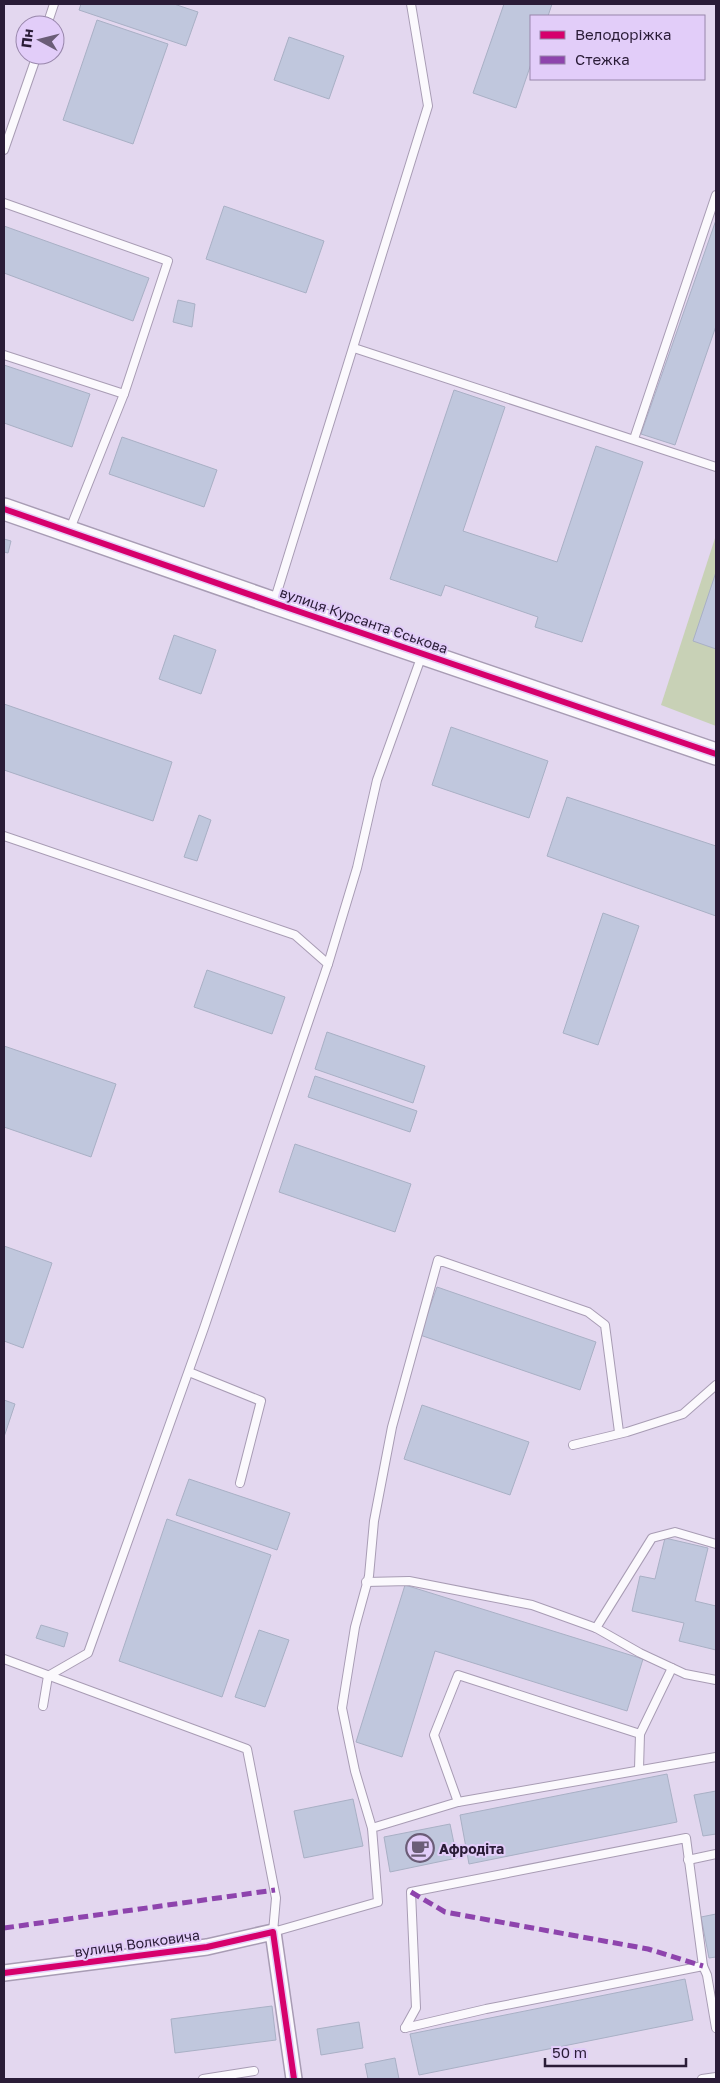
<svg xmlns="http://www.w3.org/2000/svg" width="720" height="2083" viewBox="0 0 720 2083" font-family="'Golos Text',sans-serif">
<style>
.green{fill:#c8d1b6}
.building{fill:#c0c7dd;stroke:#a9b0c5}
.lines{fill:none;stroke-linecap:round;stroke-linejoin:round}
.lane-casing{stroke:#a89cb4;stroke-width:10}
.street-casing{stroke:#a89cb4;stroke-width:18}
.secondary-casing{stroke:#a89cb4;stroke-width:24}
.lane{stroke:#fbf9fd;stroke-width:8}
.street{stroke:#fbf9fd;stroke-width:15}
.secondary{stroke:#fbf9fd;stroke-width:21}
.quiet{stroke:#8e44ad;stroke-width:5;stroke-dasharray:10 5;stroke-linecap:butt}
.cycleway-casing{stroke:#e2cdf9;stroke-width:9}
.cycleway{stroke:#d6006c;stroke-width:6}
.labels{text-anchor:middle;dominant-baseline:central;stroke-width:4;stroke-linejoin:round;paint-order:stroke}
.street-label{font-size:14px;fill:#2a1c37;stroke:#e2cdf9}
.poi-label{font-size:14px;font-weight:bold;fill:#2a1c37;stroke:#e2cdf9;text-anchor:start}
</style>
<rect width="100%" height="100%" fill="#e3d7ef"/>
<path class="green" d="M 716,535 L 716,726 L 661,705 Z"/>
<g class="building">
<path d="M 81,4 L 174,4 L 198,12 L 186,46 L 79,10 Z"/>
<path d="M 504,4 L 552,4 L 548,16 L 531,16 L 531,64 L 516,108 L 473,93 Z"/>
<path d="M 97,20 L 168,44 L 133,144 L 63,120 Z"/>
<path d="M 289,37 L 344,56 L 329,99 L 274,80 Z"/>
<path d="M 224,206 L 324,241 L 306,293 L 206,259 Z"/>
<path d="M 716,220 L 716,326 L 675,445 L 641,434 Z"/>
<path d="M 4,226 L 149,278 L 133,321 L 4,273 Z"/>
<path d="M 178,300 L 195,304 L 192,327 L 173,322 Z"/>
<path d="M 4,365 L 90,394 L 72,447 L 4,423 Z"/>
<path d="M 454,390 L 505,407 L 463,531 L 557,562 L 596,446 L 643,462 L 582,642 L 535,627 L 538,617 L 445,585 L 441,596 L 390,579 Z"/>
<path d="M 122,437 L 217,470 L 204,507 L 109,474 Z"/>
<path d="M 4,539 L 11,541 L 8,553 L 4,552 Z"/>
<path d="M 716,572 L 716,649 L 693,641 Z"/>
<path d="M 174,635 L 216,650 L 201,694 L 159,679 Z"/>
<path d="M 4,704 L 172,762 L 153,821 L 4,770 Z"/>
<path d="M 451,727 L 548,761 L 529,818 L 432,785 Z"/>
<path d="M 567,797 L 716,846 L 716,916 L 547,856 Z"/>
<path d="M 199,815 L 211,820 L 197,861 L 184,857 Z"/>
<path d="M 603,913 L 639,926 L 598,1045 L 563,1033 Z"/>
<path d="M 207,970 L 285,997 L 272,1034 L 194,1007 Z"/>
<path d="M 327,1032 L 425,1066 L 413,1103 L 315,1069 Z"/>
<path d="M 4,1046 L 116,1084 L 91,1157 L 4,1127 Z"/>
<path d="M 315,1076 L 417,1111 L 410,1132 L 308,1097 Z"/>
<path d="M 295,1144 L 411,1184 L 395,1232 L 279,1192 Z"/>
<path d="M 4,1246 L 52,1263 L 23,1348 L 4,1341 Z"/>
<path d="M 437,1287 L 596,1342 L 580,1390 L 420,1335 Z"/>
<path d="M 4,1400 L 15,1404 L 4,1437 Z"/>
<path d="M 422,1405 L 529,1442 L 510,1495 L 404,1459 Z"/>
<path d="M 189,1479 L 290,1513 L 277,1550 L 176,1515 Z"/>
<path d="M 167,1519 L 271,1555 L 222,1697 L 119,1661 Z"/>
<path d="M 665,1538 L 708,1548 L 695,1601 L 716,1606 L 716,1650 L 679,1641 L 684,1623 L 632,1611 L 640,1576 L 655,1579 Z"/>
<path d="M 405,1585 L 643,1659 L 627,1711 L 435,1651 L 402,1757 L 356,1742 Z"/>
<path d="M 41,1625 L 68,1633 L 64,1647 L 36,1638 Z"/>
<path d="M 259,1630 L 289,1640 L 265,1707 L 235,1697 Z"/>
<path d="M 667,1774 L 677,1822 L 469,1864 L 460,1815 Z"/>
<path d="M 716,1791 L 716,1834 L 703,1836 L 694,1795 Z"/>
<path d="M 353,1799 L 363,1846 L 304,1858 L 294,1811 Z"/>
<path d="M 450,1824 L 457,1858 L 390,1872 L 384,1837 Z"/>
<path d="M 716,1914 L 716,1957 L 709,1958 L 701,1917 Z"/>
<path d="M 685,1979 L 693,2020 L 419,2075 L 410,2034 Z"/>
<path d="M 272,2006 L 276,2040 L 175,2053 L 171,2019 Z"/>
<path d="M 359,2022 L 363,2048 L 321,2055 L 317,2029 Z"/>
<path d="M 395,2058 L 399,2079 L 368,2079 L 365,2064 Z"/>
</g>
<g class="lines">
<defs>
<g id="lane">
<path d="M 47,25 L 54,4"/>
<path d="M 4,150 L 37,55"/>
<path d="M 4,203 L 168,261 L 124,394 L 70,529"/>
<path d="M 354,348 L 716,467"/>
<path d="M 4,355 L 124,394"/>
<path d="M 634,439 L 716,195"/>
<path d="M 274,602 L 428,106 L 411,4"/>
<path d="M 4,836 L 295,935 L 328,964 L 204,1328 L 88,1653 L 48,1676 L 43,1706"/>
<path d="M 328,964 L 357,868 L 377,780 L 422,655"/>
<path d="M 189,1372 L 261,1401 L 240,1483"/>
<path d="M 573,1445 L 627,1432 L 683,1414 L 716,1385"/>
<path d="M 366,1582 L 409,1581 L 532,1605 L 596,1628 L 640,1653 L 685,1674 L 716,1680"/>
<path d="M 596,1628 L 652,1538 L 675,1532 L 716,1544"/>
<path d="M 4,1659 L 247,1749 L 276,1898 L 273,1932 L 378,1902 L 372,1828 L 458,1802 L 716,1757"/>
<path d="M 639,1769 L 640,1734"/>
<path d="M 458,1802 L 434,1735 L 458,1675 L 640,1734 L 672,1668"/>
<path d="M 372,1828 L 355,1771 L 342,1708 L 355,1627 L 369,1576 L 374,1521 L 392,1427 L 438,1260 L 588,1312 L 605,1325 L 619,1432"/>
<path d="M 688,1860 L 716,1854"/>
<path d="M 405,2028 L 416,2008 L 411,1892 L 686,1838 L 703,1966"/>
<path d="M 405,2028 L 486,2009 L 703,1966 L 707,1975 L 716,2028"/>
<path d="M 203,2079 L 254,2071"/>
<path d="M 702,2079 L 716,2077"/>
</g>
<path id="street" d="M 4,1973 L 207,1947 L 273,1932 L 294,2079"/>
<path id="secondary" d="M 4,509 L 274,603 L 716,754"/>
</defs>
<use href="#lane" class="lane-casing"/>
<use href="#street" class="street-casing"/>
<use href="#secondary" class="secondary-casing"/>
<use href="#lane" class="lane"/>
<use href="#street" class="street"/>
<use href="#secondary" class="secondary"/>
<g class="quiet">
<path d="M 411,1892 L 445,1912 L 648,1949 L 703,1966"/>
<path d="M 4,1928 L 275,1890"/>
</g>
<defs>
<g id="cycleway">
<path d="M 4,509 L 274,603 L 716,754"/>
<path d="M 4,1973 L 207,1947 L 273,1932 L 294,2079"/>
</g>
</defs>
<use href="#cycleway" class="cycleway-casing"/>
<use href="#cycleway" class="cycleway"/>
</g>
<defs>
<symbol id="cafe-ring" viewBox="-11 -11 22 22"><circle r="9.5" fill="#e2cdf9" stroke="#6b5d77" stroke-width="1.5"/><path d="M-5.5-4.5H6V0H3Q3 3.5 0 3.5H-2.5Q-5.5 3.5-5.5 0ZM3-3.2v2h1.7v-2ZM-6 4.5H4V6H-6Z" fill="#6b5d77"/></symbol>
</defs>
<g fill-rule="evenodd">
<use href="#cafe-ring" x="404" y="1832" width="32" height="32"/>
</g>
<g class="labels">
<g class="street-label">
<text transform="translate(364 620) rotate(19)">вулиця Курсанта Єськова</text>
<text transform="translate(137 1943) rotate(-8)">вулиця Волковича</text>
</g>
<g class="poi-label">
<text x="439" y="1848">Афродіта</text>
</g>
</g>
<rect width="720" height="2083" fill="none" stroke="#2a1c37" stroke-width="10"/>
<rect x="530" y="15" width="175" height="65" fill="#e2cdf9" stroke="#9886ab"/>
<rect x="540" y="31" width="25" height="8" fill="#d6006c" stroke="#9886ab"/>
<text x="575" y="40" font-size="15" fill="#2a1c37">Велодоріжка</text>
<rect x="540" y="56" width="25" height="8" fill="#8e44ad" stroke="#9886ab"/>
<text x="575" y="65" font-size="15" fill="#2a1c37">Стежка</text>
<g transform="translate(40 40) rotate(277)"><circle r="24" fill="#e2cdf9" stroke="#9886ab"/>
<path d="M0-4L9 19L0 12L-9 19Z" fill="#6b5d77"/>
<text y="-8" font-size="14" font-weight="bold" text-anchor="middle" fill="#2a1c37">Пн</text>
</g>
<path d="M545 2058v8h141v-8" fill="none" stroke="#2a1c37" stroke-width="2.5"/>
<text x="552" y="2058" font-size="15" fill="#2a1c37" stroke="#e2cdf9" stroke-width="4" paint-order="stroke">50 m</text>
</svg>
